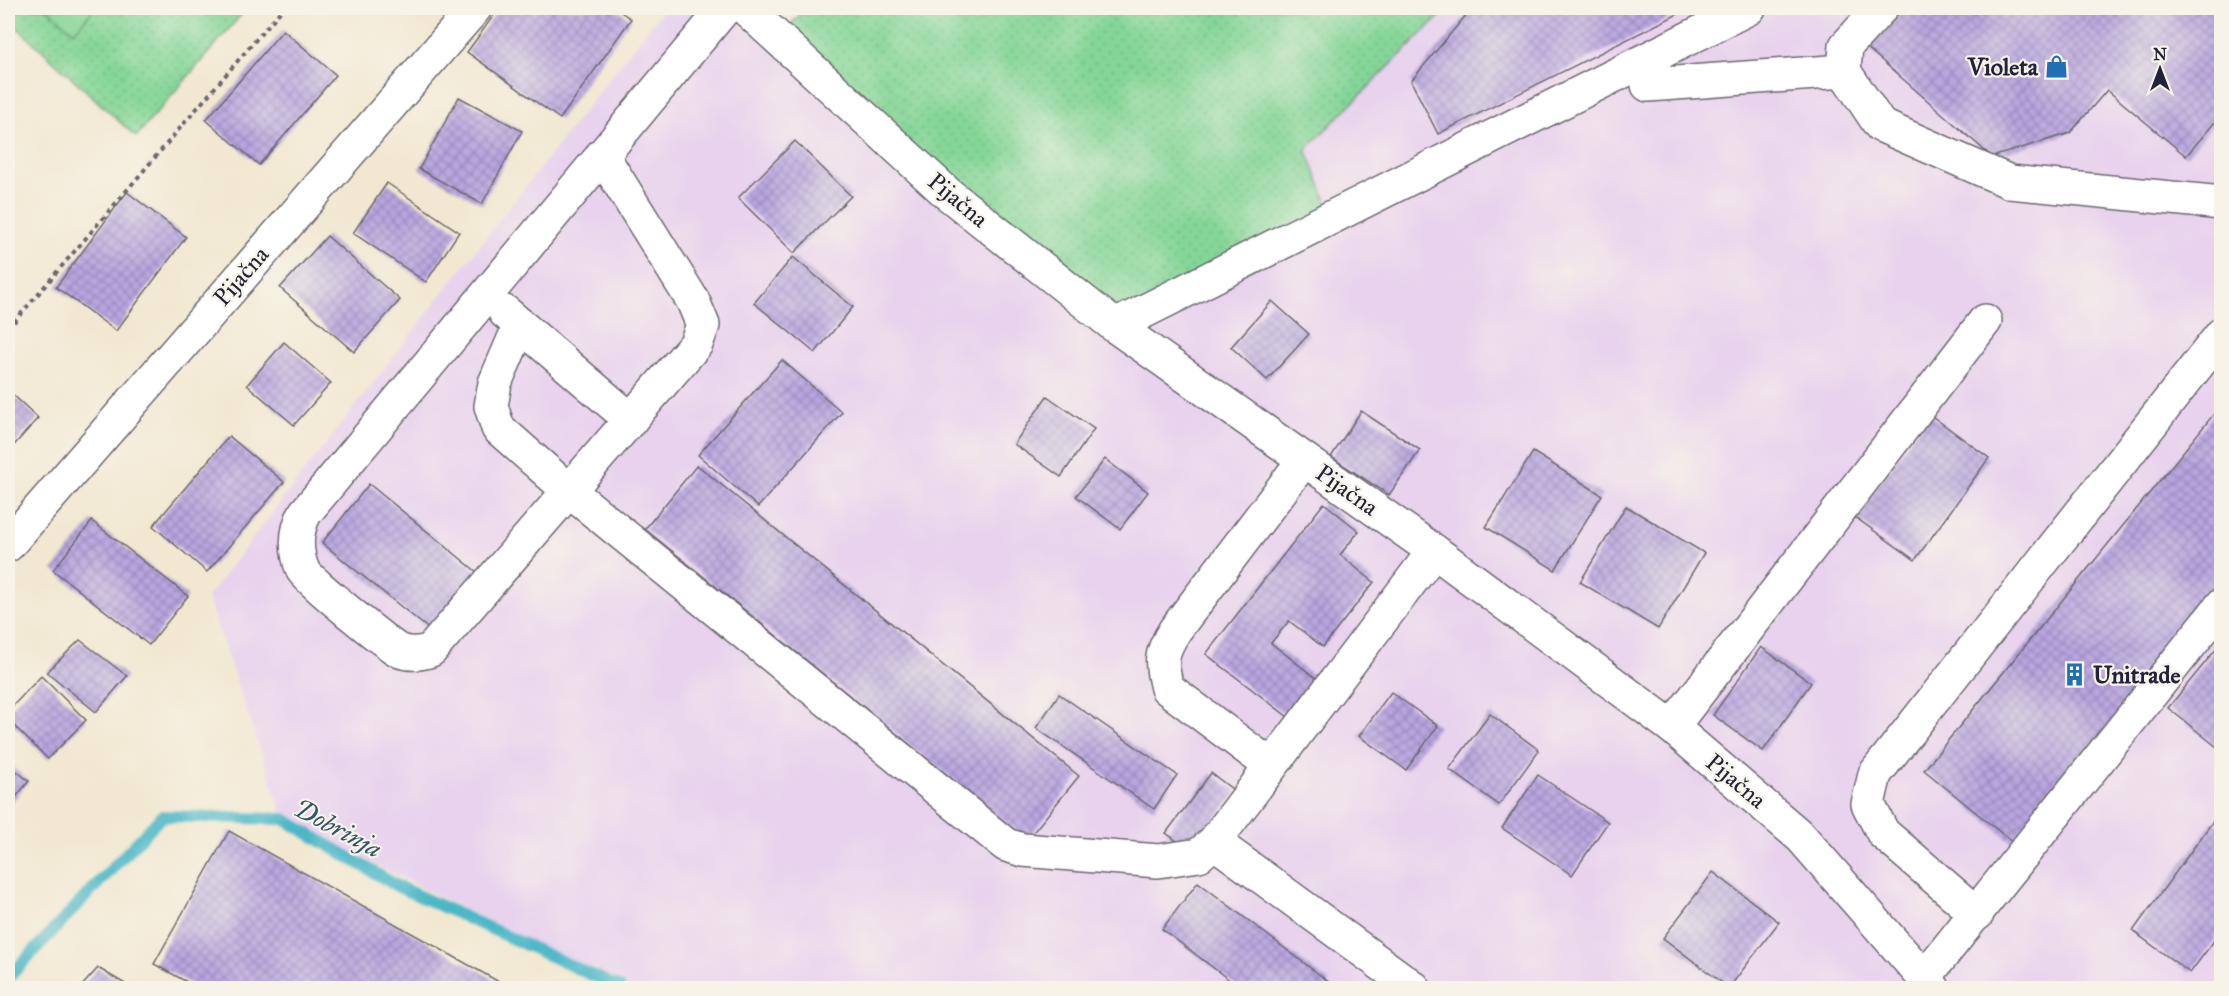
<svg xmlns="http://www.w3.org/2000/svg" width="2229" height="996" viewBox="0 0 2229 996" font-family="'IM FELL Great Primer',serif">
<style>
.built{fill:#e8d2ee}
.grass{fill:url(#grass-dots);stroke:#537c69;stroke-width:1.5}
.park{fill:#84d697;stroke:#537c69;stroke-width:1.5}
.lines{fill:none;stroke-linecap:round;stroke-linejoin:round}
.stream{stroke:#4cb8c8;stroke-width:12}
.building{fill:url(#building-cross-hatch)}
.minor-casing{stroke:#6b6770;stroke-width:36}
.path{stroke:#6b6770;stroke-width:4;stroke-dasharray:4.5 4.5;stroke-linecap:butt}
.minor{stroke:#fff;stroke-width:33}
.labels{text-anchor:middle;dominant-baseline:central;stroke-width:4.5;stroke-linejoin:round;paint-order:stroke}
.poi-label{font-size:24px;font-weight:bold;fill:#22223b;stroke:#f7f3e8;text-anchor:end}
.street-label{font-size:24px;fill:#22223b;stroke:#f7f3e8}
.water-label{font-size:26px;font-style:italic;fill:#31566c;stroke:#f7f3e8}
</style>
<defs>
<pattern id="grass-dots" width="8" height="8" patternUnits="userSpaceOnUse" patternTransform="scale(1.5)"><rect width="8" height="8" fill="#84d697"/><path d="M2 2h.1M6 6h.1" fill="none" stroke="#72b783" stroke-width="1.8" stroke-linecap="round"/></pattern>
<pattern id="building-cross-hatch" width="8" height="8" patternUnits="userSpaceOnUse" patternTransform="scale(1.5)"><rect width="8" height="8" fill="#b9a6e0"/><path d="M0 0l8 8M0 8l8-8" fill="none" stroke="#9687b7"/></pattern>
</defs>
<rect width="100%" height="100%" fill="#f7f3e8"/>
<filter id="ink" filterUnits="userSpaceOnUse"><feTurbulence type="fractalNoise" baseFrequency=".0167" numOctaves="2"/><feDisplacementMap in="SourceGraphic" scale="12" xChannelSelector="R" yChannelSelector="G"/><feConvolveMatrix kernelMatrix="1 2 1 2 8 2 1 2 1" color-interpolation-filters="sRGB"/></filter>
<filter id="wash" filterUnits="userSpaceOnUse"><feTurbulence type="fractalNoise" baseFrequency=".008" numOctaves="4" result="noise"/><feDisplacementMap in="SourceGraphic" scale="24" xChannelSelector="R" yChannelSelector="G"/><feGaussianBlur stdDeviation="1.35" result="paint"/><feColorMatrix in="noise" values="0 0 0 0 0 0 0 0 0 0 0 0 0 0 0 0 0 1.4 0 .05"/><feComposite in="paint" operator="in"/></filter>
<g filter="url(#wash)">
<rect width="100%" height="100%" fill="#f2e8d1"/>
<path class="built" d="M 664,8 L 721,8 L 1118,327 L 1306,150 L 1448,8 L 2221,8 L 2221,988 L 622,988 L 284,819 L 207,597 Z"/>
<g class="grass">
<path d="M 8,8 L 46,8 L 74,31 L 95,8 L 247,8 L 136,137 L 8,19 Z"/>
<path d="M 806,8 L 1448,8 L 1306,149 L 1338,230 L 1118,327 L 770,47 Z"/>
</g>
<path class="park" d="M 46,8 L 95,8 L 74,32 Z"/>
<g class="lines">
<path class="stream" d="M 8,978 L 162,816 L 284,819 L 397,886 L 620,988"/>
</g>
<g id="blocks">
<g class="building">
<path d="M 499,8 L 615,8 L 631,19 L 560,119 L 467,52 Z"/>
<path d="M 1472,8 L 1690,8 L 1438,134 L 1411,81 Z"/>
<path d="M 1898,8 L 2222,8 L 2222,114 L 2186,156 L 2107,90 L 2070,133 L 1992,157 L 1864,45 Z"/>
<path d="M 283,30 L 336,75 L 259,165 L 206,120 Z"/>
<path d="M 459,97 L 522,131 L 482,204 L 419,169 Z"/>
<path d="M 795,141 L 851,196 L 794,253 L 738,198 Z"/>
<path d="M 387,183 L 459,232 L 426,282 L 353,233 Z"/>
<path d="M 127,192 L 186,237 L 116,331 L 56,287 Z"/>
<path d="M 327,236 L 400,300 L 354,352 L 280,288 Z"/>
<path d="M 793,257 L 853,307 L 815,353 L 754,303 Z"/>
<path d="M 1272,301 L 1309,334 L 1267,380 L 1231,347 Z"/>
<path d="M 284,342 L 331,383 L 294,425 L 247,385 Z"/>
<path d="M 782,360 L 842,412 L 758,507 L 698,455 Z"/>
<path d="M 8,390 L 38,418 L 8,452 Z"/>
<path d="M 1047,396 L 1094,429 L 1061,477 L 1014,444 Z"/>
<path d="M 2222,404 L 2222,579 L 2017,846 L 1924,770 Z"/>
<path d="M 1361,411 L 1420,450 L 1389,495 L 1331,457 Z"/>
<path d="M 1929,414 L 1989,458 L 1915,560 L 1855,517 Z"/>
<path d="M 229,436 L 284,482 L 207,572 L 153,526 Z"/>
<path d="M 1533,452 L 1602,495 L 1555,570 L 1486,527 Z"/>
<path d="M 1105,459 L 1148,492 L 1120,529 L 1076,496 Z"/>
<path d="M 697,465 L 1079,776 L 1027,840 L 645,529 Z"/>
<path d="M 369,484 L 477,572 L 430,630 L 322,543 Z"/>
<path d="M 1324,503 L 1359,531 L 1340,555 L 1374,582 L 1323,647 L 1289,621 L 1271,643 L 1317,679 L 1288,717 L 1206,654 Z"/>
<path d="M 1626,506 L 1704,553 L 1658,629 L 1580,582 Z"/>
<path d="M 92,521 L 188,596 L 149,645 L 53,570 Z"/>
<path d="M 80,640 L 127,676 L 96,712 L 47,672 Z"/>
<path d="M 2222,642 L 2222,751 L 2168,708 Z"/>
<path d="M 1761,647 L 1811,683 L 1763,751 L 1713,715 Z"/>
<path d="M 41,676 L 86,720 L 48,759 L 8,720 L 8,711 Z"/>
<path d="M 1391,692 L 1438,726 L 1406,770 L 1359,736 Z"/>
<path d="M 1059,694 L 1177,775 L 1154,809 L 1036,728 Z"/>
<path d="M 1490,714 L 1539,750 L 1499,805 L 1449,769 Z"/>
<path d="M 8,764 L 29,781 L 8,807 Z"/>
<path d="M 1211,773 L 1236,792 L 1192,852 L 1166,833 Z"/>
<path d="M 1538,775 L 1608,822 L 1572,875 L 1502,828 Z"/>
<path d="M 2213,821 L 2222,827 L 2222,930 L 2190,973 L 2133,931 Z"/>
<path d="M 229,831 L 510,988 L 198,988 L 154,964 Z"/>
<path d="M 1713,872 L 1779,922 L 1729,988 L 1663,938 Z"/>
<path d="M 1198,882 L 1329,982 L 1324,988 L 1240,988 L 1162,929 Z"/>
<path d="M 98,968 L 132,988 L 80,988 Z"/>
</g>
</g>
</g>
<g filter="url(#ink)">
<use href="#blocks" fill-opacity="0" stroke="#6b6770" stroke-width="1.5"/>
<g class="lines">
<defs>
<g id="minor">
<path d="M 745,8 L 947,193 L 1115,326 L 1434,551 L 1672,727 L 1801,837 L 1933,988"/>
<path d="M 1881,8 L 1846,46 L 1844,71 L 1880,125 L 2010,182 L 2222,203"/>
<path d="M 1648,85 L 1844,71"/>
<path d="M 602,155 L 693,301 L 703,325 L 696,344 L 431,650 C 420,654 411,655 400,651 C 392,649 305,577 303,571 C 295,551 295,532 305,513 L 725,8"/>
<path d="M 505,312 L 631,420"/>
<path d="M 520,325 L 495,383 L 491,406 L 498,428 L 568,490 L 1006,845 L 1023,850 L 1158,861 L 1199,855 L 1214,842 L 1434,551"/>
<path d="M 1115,326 L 1749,8"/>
<path d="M 8,545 L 475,8"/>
<path d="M 1672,727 L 1985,321"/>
<path d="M 1271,766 L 1167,688 C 1160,661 1160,654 1175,630 L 1304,460"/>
<path d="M 1214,842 L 1414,988"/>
<path d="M 1977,914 L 1883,833 L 1868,804 L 1875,774 L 2222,334"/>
<path d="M 1924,978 L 2222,605"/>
</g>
</defs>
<use href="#minor" class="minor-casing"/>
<path class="path" d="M 8,329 L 283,8"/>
<use href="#minor" class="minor"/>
</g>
</g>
<defs>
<symbol id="shop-bare" viewBox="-9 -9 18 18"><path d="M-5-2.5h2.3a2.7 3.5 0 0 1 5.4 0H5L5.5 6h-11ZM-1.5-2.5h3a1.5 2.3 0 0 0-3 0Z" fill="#1f6fb2" stroke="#f7f3e8" stroke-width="2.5" paint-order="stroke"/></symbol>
<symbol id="building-bare" viewBox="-9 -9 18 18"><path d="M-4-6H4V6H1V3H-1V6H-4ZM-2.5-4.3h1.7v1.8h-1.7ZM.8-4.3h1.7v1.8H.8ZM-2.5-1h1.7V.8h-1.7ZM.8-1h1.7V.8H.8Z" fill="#1f6fb2" stroke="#f7f3e8" stroke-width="2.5" paint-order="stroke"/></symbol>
</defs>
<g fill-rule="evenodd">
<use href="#shop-bare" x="2040" y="50" width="33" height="33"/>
<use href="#building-bare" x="2058" y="658" width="33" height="33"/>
</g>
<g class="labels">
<g class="poi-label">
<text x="2038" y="67">Violeta</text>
<text x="2093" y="675" text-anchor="start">Unitrade</text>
</g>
<g class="street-label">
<text transform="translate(958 200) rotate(40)">Pijačna</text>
<text transform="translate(241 276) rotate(-49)">Pijačna</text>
<text transform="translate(1347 490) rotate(35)">Pijačna</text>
<text transform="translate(1736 781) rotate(40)">Pijačna</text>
</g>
<g class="water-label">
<text transform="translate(338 828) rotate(28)">Dobrinja</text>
</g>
</g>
<rect width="2229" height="996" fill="none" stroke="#f7f3e8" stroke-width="30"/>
<g transform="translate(2160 69)" stroke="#f7f3e8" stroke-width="4.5" paint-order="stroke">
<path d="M0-4.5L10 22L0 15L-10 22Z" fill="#22223b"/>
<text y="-9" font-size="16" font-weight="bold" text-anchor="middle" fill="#22223b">N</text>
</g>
</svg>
